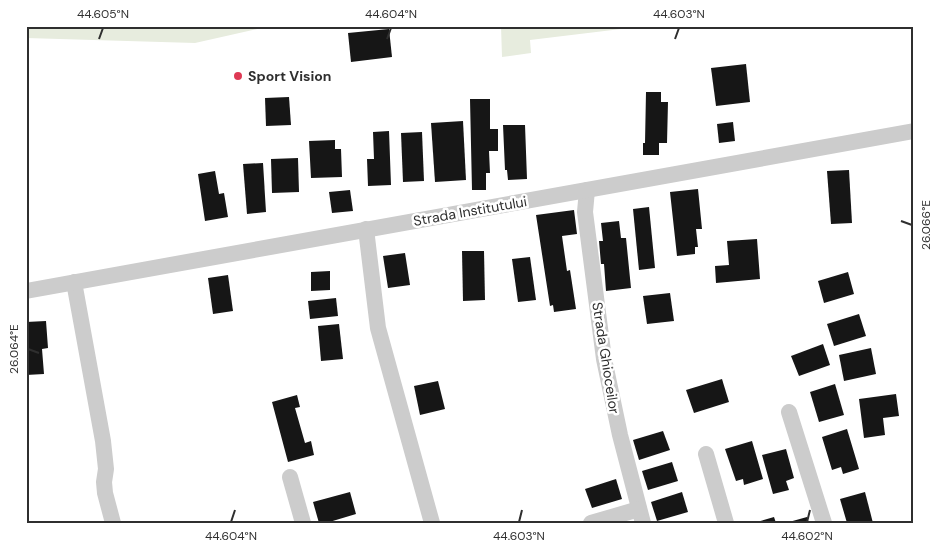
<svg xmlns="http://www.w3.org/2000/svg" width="940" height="549" viewBox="0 0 940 549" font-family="'DM Sans',sans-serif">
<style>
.green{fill:#e7ecde}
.building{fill:#161616}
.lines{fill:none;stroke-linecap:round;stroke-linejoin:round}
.minor{stroke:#ccc;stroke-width:16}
.ticks{fill:none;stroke:#2f2f2f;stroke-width:2}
.poi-dot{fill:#de3954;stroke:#fff;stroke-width:2}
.labels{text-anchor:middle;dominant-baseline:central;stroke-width:5;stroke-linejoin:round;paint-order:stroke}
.poi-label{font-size:14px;font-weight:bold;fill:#2f2f2f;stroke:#fff;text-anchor:start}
.street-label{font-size:14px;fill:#2f2f2f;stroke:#fff}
.neatline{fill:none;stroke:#2f2f2f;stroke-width:2}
.ticks-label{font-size:12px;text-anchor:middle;fill:#2f2f2f}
</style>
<rect width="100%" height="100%" fill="#fff"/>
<g class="green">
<path d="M 26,26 L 271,26 L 195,43 L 26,38 Z"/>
<path d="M 501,26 L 621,26 L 621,29 L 530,40 L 531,53 L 502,57 Z"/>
</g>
<g class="building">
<path d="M 389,29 L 392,57 L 351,62 L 348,33 Z"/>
<path d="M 746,64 L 750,102 L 716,106 L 711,68 Z"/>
<path d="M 646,92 L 661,92 L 661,102 L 668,102 L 667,143 L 659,143 L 659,155 L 643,155 L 643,143 L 645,143 Z"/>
<path d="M 289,97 L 291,125 L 266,126 L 265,98 Z"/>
<path d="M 470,99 L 490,99 L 490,129 L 498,129 L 498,151 L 489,151 L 490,173 L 486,173 L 486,190 L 472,190 Z"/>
<path d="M 463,121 L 466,180 L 435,182 L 431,123 Z"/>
<path d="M 733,122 L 735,141 L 719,143 L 717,124 Z"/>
<path d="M 503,125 L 525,125 L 527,179 L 508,180 L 507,170 L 505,170 Z"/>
<path d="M 389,131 L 391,185 L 368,186 L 367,159 L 374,159 L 373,132 Z"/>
<path d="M 422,132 L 424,181 L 403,182 L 401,133 Z"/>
<path d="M 335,140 L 335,149 L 341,149 L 342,177 L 311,178 L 309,141 Z"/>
<path d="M 298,158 L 299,192 L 272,193 L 271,159 Z"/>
<path d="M 263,163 L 266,212 L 247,214 L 243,164 Z"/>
<path d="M 849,170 L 852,223 L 831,224 L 827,171 Z"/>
<path d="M 215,171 L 219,194 L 224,193 L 228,217 L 205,221 L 198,174 Z"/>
<path d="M 698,189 L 702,229 L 696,229 L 698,247 L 695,247 L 695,254 L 677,256 L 670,192 Z"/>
<path d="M 350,190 L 353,211 L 332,213 L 329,192 Z"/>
<path d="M 649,207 L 655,268 L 639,270 L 633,209 Z"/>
<path d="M 574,210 L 577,234 L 562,236 L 567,271 L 570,270 L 576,309 L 554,312 L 553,305 L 550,306 L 536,215 Z"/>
<path d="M 619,221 L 621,238 L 626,238 L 631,288 L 606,291 L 604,264 L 601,264 L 599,241 L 603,241 L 601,223 Z"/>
<path d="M 757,239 L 760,279 L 716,283 L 715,266 L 729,265 L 727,241 Z"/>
<path d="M 462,251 L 484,251 L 485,300 L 463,301 Z"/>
<path d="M 405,253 L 410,285 L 388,288 L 383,256 Z"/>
<path d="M 530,257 L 536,300 L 518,302 L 512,259 Z"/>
<path d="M 330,271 L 330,290 L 311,291 L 311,272 Z"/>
<path d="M 848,272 L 854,294 L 824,303 L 818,281 Z"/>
<path d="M 228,275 L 233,311 L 213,314 L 208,278 Z"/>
<path d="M 670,293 L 674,321 L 647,324 L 643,296 Z"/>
<path d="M 336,298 L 338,316 L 310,319 L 308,301 Z"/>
<path d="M 859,314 L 866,336 L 834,346 L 827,324 Z"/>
<path d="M 46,321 L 48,348 L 42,349 L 44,374 L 26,375 L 26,322 Z"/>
<path d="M 339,324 L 343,359 L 321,361 L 318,326 Z"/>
<path d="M 823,344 L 830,365 L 799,376 L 791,356 Z"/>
<path d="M 871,348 L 876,374 L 844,381 L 839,355 Z"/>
<path d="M 722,379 L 729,402 L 694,413 L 686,390 Z"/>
<path d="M 438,381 L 445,409 L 420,415 L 414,386 Z"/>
<path d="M 835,384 L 844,415 L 819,422 L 810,392 Z"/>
<path d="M 896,394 L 899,416 L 883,418 L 885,435 L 864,438 L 859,399 Z"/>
<path d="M 297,395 L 300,407 L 295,408 L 305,443 L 311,441 L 314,455 L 288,462 L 272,402 Z"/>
<path d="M 847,429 L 859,469 L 843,474 L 841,467 L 832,470 L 822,437 Z"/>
<path d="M 663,431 L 670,450 L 639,460 L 633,440 Z"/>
<path d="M 752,441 L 763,479 L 744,485 L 743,479 L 736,481 L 725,449 Z"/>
<path d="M 786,449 L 794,478 L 786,481 L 789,490 L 773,494 L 762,455 Z"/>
<path d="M 672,462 L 678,481 L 648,490 L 642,471 Z"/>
<path d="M 616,479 L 622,499 L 592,508 L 585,489 Z"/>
<path d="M 350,492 L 356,514 L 326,523 L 319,523 L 313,502 Z"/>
<path d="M 682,492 L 688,512 L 657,521 L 651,502 Z"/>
<path d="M 865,492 L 873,523 L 847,523 L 840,499 Z"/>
<path d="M 774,517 L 776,523 L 757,523 L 757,522 Z"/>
<path d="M 807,517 L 809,523 L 789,523 L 789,522 Z"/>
</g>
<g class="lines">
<g class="minor">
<path d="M 587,190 L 585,212 L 604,359 L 620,435 L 643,523"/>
<path d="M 366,229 L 378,328 L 432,523"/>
<path d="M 74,282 L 103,441 L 106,469 L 104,482 L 105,493 L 113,523"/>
<path d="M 26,291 L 914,131"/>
<path d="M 789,412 L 824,523"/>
<path d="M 706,454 L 726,523"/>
<path d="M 290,477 L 303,523"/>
<path d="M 591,523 L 639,509"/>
</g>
</g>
<path class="ticks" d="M 99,39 L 103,28M 387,39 L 391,28M 675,39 L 679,28M 901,221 L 912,225M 28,349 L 39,353M 231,522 L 235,510M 519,522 L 522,510M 807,522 L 810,510"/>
<circle class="poi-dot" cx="238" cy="76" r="5"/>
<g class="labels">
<g class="poi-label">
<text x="248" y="76">Sport Vision</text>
</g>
<g class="street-label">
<text transform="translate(470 211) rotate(-10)">Strada Institutului</text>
<text transform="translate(606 358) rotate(81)">Strada Ghioceilor</text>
</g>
</g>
<rect width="940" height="549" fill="none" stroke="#ffffff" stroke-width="55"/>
<rect x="28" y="28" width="884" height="494" class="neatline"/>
<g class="ticks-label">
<text x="103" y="18">44.605°N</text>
<text x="391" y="18">44.604°N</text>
<text x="679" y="18">44.603°N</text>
<text transform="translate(926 225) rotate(-90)" y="4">26.066°E</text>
<text transform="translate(14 349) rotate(-90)" y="4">26.064°E</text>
<text x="231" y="540">44.604°N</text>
<text x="519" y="540">44.603°N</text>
<text x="807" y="540">44.602°N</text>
</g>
</svg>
